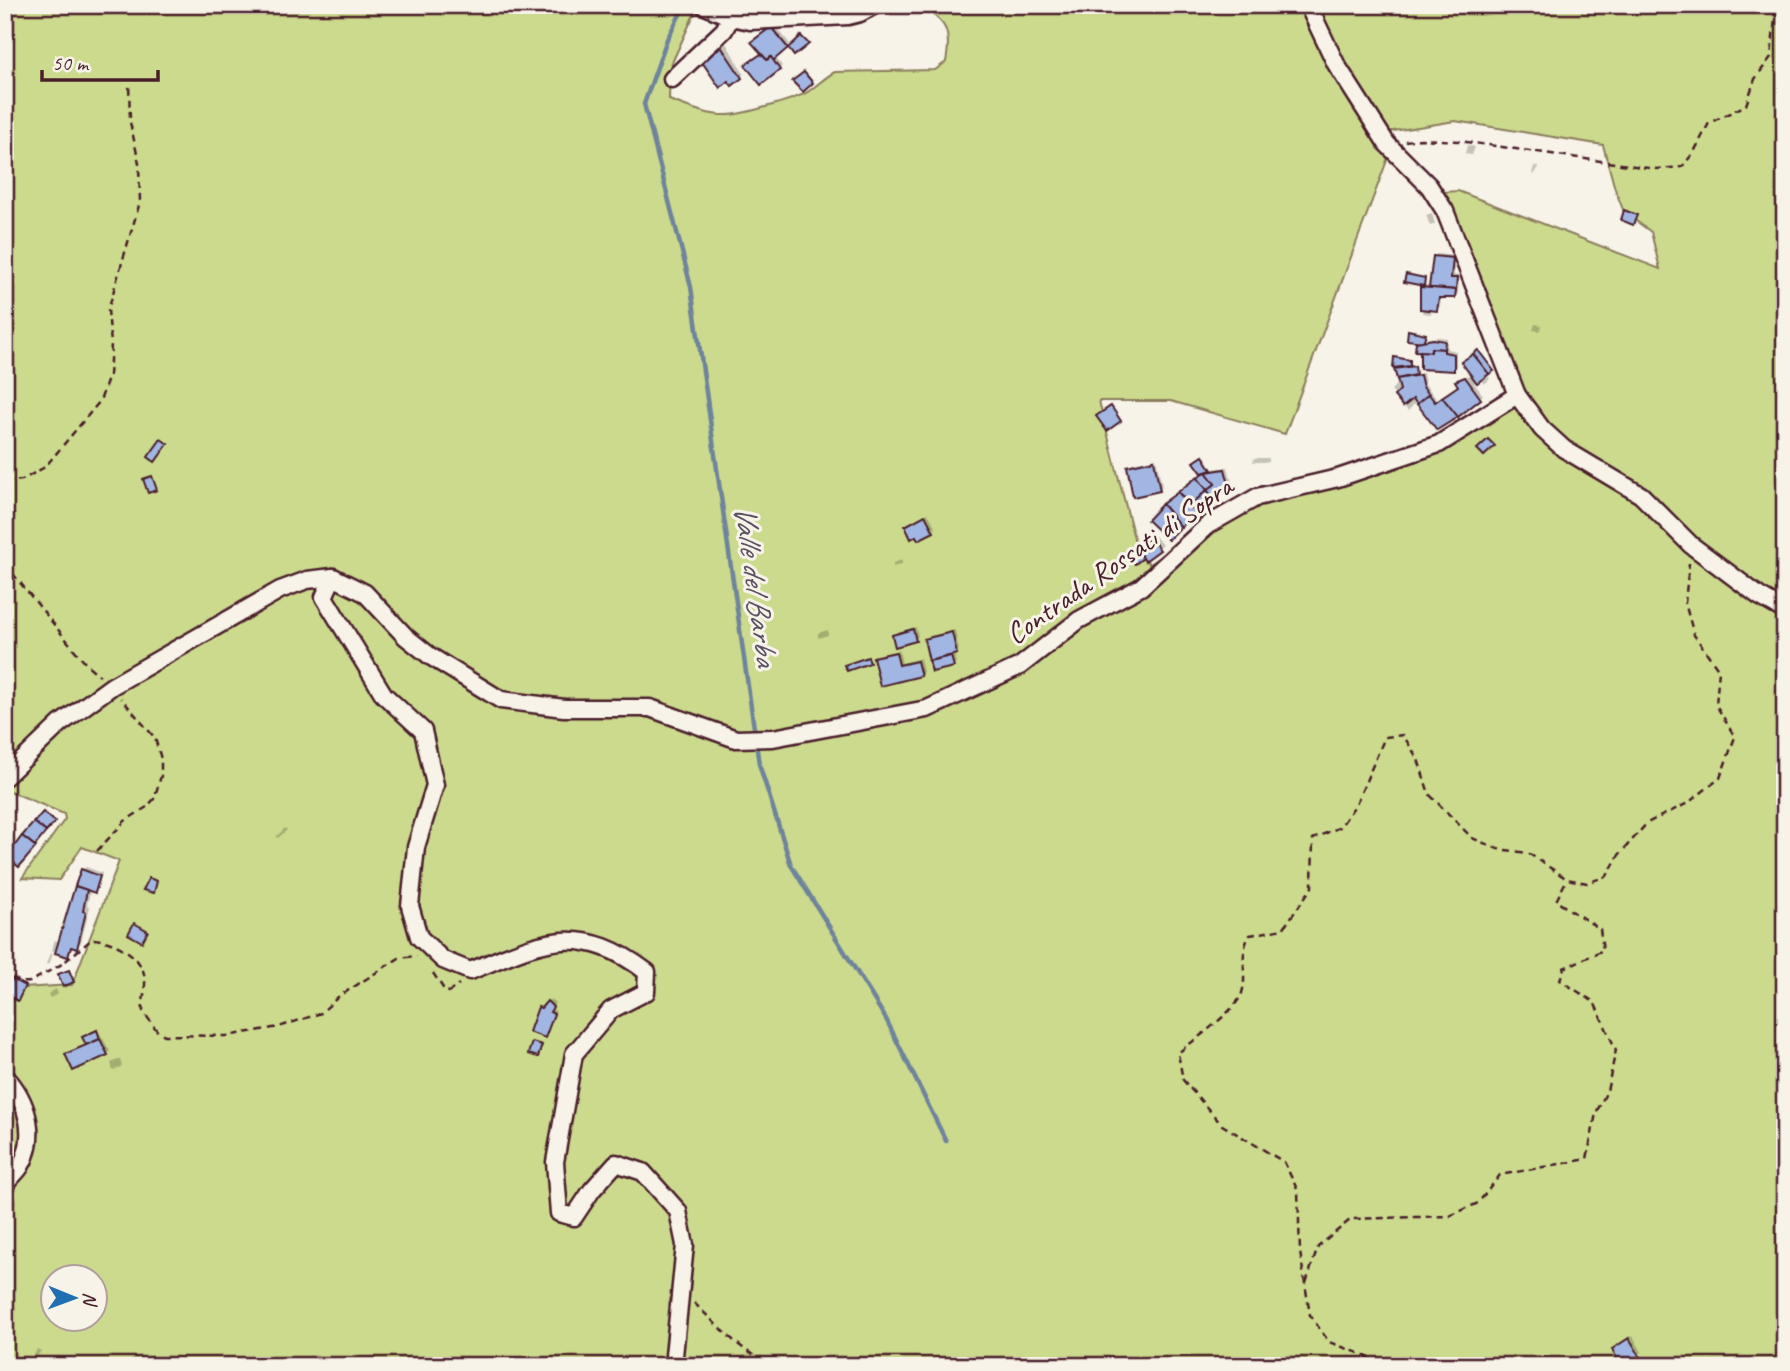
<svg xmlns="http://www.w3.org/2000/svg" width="1790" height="1371" viewBox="0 0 1790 1371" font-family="Caveat,sans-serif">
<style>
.green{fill:#ccda8e;stroke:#8b7c5c;stroke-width:2;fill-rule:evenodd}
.shadow{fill:#0003}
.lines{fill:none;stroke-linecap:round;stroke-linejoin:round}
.stream{stroke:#6d849b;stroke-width:4.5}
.building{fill:#a2b6e4;stroke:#4a1f2b;stroke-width:2}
.street-casing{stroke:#4a1f2b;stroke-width:21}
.path{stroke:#4a1f2b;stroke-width:2.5;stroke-dasharray:7 5;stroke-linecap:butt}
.street{stroke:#f7f3e8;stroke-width:16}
.labels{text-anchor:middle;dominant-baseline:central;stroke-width:6;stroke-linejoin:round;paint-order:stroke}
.street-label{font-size:30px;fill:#4a1f2b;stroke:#f7f3e8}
.water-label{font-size:32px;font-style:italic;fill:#5b5163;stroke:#f7f3e8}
</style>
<rect width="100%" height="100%" fill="#f7f3e8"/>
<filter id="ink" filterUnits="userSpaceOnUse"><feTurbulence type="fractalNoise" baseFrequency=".0143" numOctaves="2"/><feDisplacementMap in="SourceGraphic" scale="14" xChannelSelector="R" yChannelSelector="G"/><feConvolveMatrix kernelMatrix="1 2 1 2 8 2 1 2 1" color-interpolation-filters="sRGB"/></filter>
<g filter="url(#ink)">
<path class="green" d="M 5,5 L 693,5 L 697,8 L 670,67 L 669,100 C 686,106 708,116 727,115 C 741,115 798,99 809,91 C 819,84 825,77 835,72 L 935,70 L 946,62 C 952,30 946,21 918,5 L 1785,5 L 1785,1366 L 5,1366 L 5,989 L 72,985 L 119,861 L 82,847 L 59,880 L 22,878 L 65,819 L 64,814 L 5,789 ZM 1455,121 L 1603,145 L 1615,189 L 1624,212 L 1651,232 L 1660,269 L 1458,191 L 1430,193 L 1507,376 L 1508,396 L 1454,429 L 1361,469 L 1243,497 L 1149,564 L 1135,542 L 1099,401 L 1171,401 L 1285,434 L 1389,155 L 1375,134 ZM 52,1276 L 94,1276 L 94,1318 L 52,1318 Z"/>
<g class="shadow">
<path d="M 740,5 L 750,5 L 740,11 Z"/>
<path d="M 798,5 L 807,5 L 807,10 L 799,11 Z"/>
<path d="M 775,25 L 790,44 L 775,57 L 782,66 L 779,69 L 751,62 L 763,53 L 753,42 Z"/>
<path d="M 726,43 L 744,74 L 733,84 L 705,56 Z"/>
<path d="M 1467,145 L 1475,147 L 1472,155 L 1465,154 Z"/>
<path d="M 1534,166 L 1539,167 L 1534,175 L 1532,174 Z"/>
<path d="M 1432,213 L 1435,224 L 1430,226 L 1426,215 Z"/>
<path d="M 1437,254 L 1455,256 L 1454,275 L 1459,276 L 1458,293 L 1454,297 L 1441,296 L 1440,306 L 1437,309 L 1432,308 L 1431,314 L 1422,313 L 1424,307 L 1422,288 L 1425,285 L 1431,285 L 1434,257 Z"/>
<path d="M 1535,324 L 1542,325 L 1540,331 L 1533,330 Z"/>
<path d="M 1411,330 L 1425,333 L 1424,339 L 1437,337 L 1447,338 L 1447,349 L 1456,351 L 1456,366 L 1453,369 Z"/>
<path d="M 1479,350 L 1493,368 L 1487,374 L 1490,379 L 1484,384 L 1480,379 L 1474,383 L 1483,395 L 1438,428 L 1417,401 L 1408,411 L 1391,390 L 1399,382 L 1395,368 L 1396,358 L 1410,359 L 1410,366 L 1415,366 L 1417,374 L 1423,373 L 1425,384 L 1438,401 L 1460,385 L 1457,381 L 1460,378 L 1472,374 L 1477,352 Z"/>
<path d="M 1205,456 L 1212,469 L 1228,467 L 1232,483 L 1229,486 L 1204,473 L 1197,462 Z"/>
<path d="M 1156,458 L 1162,486 L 1159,490 L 1129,466 L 1132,463 Z"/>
<path d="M 1254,458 L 1269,458 L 1269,462 L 1253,462 Z"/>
<path d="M 928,513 L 936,528 L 933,531 L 907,526 Z"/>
<path d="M 1155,536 L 1162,545 L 1143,556 L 1141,546 Z"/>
<path d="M 902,560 L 902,564 L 893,567 L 893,563 Z"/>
<path d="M 916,627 L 918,636 L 915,640 L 894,635 L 897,632 Z"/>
<path d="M 828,630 L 828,635 L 818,638 L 818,633 Z"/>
<path d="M 955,630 L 959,650 L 954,653 L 956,663 L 953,666 L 933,670 L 926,639 L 929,636 Z"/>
<path d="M 899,650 L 902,663 L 920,658 L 923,672 L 920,675 L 875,658 L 878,655 Z"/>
<path d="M 285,828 L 287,830 L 278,838 L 276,837 Z"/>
<path d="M 86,867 L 102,873 L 98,887 L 95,891 L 91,889 L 87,905 L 90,907 L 81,942 L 76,947 L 74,946 L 67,955 L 58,947 L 54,951 L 51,950 L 55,940 L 60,942 L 82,870 Z"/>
<path d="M 5,906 L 8,907 L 5,925 Z"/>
<path d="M 50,953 L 53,954 L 49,965 L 46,964 Z"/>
<path d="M 56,989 L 58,994 L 50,998 L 48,994 Z"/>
<path d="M 551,999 L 555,1003 L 551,1009 L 556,1011 L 545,1036 L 540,1008 Z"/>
<path d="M 13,1017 L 13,1021 L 6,1024 L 6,1020 Z"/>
<path d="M 98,1030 L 110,1051 L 107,1054 L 67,1054 L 87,1044 L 85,1036 Z"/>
<path d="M 120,1059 L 122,1067 L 113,1071 L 111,1063 Z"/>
<path d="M 1633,1336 L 1642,1352 L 1640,1354 L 1647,1366 L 1639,1366 L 1635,1360 L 1639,1354 L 1622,1364 L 1617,1347 Z"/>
<path d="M 37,1349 L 41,1351 L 37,1357 L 34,1355 Z"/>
</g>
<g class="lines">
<g class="stream">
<path d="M 685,5 L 667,39 L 644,104 L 691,287 L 755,735"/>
<path d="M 756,743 L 759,764 L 791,865 L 886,1019 L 946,1141"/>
</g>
</g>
<g class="building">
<path d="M 771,27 L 788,48 L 773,61 L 771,57 L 767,60 L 751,42 Z"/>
<path d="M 801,36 L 809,44 L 794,56 L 788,48 Z"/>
<path d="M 720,45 L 742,78 L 732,86 L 728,81 L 720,88 L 700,59 Z"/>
<path d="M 761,54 L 767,60 L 771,57 L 780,70 L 761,85 L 745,65 Z"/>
<path d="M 804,72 L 813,83 L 803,92 L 792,81 Z"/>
<path d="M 1624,210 L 1637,215 L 1633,225 L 1621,220 Z"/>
<path d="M 1433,256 L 1453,258 L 1451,278 L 1457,278 L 1456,290 L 1429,288 Z"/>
<path d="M 1406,274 L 1425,278 L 1424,286 L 1404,282 Z"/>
<path d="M 1420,287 L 1456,290 L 1455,298 L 1439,298 L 1437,311 L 1420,309 Z"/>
<path d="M 1408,330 L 1426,334 L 1423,342 L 1407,340 Z"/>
<path d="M 1433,339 L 1445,341 L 1444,349 L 1431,348 L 1431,352 L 1415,351 L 1416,342 Z"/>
<path d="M 1431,348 L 1444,349 L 1444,352 L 1454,354 L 1454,371 L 1420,369 L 1420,351 L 1431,352 Z"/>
<path d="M 1478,350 L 1494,371 L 1489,374 L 1473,354 Z"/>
<path d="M 1473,354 L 1489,374 L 1477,383 L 1461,362 Z"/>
<path d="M 1394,357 L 1410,360 L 1410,366 L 1393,368 Z"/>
<path d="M 1415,366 L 1416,375 L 1397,379 L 1394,369 Z"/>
<path d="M 1420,375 L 1423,387 L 1429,394 L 1417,404 L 1413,399 L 1403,407 L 1394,396 L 1400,390 L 1397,379 Z"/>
<path d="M 1465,377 L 1481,399 L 1458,417 L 1442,397 L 1458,386 L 1455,381 Z"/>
<path d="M 1429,394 L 1435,402 L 1442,397 L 1458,417 L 1437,430 L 1417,404 Z"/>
<path d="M 1111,406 L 1121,421 L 1107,431 L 1096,416 Z"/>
<path d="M 161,439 L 168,444 L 155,462 L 148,457 Z"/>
<path d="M 1488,439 L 1495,446 L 1484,456 L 1477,449 Z"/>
<path d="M 1203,456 L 1212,470 L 1202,473 L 1194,462 Z"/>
<path d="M 1154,460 L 1160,491 L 1133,497 L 1127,466 Z"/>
<path d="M 1225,469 L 1230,488 L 1213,498 L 1207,490 L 1215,484 L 1206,472 Z"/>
<path d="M 1206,472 L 1215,484 L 1207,490 L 1197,477 Z"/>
<path d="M 152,476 L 157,490 L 148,493 L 143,479 Z"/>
<path d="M 1197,477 L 1207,490 L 1190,506 L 1178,492 Z"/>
<path d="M 1207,490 L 1213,498 L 1196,513 L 1190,506 Z"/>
<path d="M 1178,492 L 1196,513 L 1181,527 L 1162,504 Z"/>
<path d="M 1162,504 L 1181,527 L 1168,540 L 1147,520 Z"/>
<path d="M 925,515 L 934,532 L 918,540 L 916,536 L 911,539 L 905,526 Z"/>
<path d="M 1151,538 L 1160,550 L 1145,561 L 1136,549 Z"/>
<path d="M 1136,549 L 1143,558 L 1135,564 L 1128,555 Z"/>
<path d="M 913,629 L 916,641 L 895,647 L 892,635 Z"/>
<path d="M 952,632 L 957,654 L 929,661 L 924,639 Z"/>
<path d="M 896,652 L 899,665 L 917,661 L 921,676 L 880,686 L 873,657 Z"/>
<path d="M 951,656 L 954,667 L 932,672 L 929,661 Z"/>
<path d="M 868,657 L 870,663 L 847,671 L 844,665 Z"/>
<path d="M 43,812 L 55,822 L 46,832 L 34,822 Z"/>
<path d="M 34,822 L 46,832 L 35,846 L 22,836 Z"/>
<path d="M 22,836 L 36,847 L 19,867 L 10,860 L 13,848 Z"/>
<path d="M 81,869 L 100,876 L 95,893 L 75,886 Z"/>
<path d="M 149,878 L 157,881 L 154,893 L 143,890 Z"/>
<path d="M 75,886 L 87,890 L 83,911 L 86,912 L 77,949 L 71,947 L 68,957 L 55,953 Z"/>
<path d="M 134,923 L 148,931 L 142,942 L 128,934 Z"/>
<path d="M 69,970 L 74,982 L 63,987 L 58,974 Z"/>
<path d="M 12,979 L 25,986 L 18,1001 L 5,995 Z"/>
<path d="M 547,1001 L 553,1007 L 550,1012 L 554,1014 L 545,1038 L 529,1032 L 538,1007 L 541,1008 Z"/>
<path d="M 97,1030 L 100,1039 L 86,1045 L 82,1037 Z"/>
<path d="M 100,1039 L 108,1055 L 73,1071 L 65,1054 Z"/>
<path d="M 532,1042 L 542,1045 L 538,1057 L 528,1054 Z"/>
<path d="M 1629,1338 L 1640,1356 L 1621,1366 L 1612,1349 Z"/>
</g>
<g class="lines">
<defs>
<g id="street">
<path d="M 703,5 L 731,17 L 750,21 L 848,16 L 860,13 L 875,5"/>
<path d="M 1308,5 L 1336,64 L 1387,144 L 1429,186 L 1445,211 L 1517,395"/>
<path d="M 672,79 L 724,30 L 731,17"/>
<path d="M 333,577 L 324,597 L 384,695 L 423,731 L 435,785 L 416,847 L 410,906 L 419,937 L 443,960 L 470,971 C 542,942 578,920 647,972 L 646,992 L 611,1010 L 574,1054 L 555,1162 L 559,1213 L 574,1217 L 592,1190 L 616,1163 L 643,1172 L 678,1211 L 685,1245 L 673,1366"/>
<path d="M 5,777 L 60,724 L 112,686 L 280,590 L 307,580 L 333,577 L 365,593 L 406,637 L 430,656 L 501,700 L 564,708 L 650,708 L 736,739 L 773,738 L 927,709 L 1020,666 L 1079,620 L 1141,587 L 1208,525 L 1257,497 L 1338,478 L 1439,444 L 1517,395 L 1542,429 L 1564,449 L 1641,495 L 1691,545 L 1759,596 L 1785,611"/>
<path d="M 5,1076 C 28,1101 38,1137 20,1167 C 16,1173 10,1178 5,1184"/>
</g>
</defs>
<use href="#street" class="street-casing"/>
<g class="path">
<path d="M 1405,141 L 1421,139 L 1460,141 L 1656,169 L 1682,167 L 1694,152 L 1709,123 L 1746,105 L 1755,79 L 1771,57 L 1775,18 L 1773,5"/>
<path d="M 5,482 L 22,480 L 45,467 L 100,401 L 109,376 L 111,344 L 108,310 L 140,202 L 139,163 L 130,122 L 129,82"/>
<path d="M 5,564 L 86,664 L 100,676"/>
<path d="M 97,851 L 125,821 L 147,807 L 154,799 L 161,776 L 161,759 L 155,738 L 121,698"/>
<path d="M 5,894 L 8,905 L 5,928"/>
<path d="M 5,968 C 10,977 19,984 30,982 L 62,964 L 92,939 C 114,940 147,957 145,984 C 145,993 142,1002 143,1011 L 158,1032 L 165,1035 L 227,1036 L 279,1027 L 321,1013 L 338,997 L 399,958 L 417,956"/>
<path d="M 433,973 L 445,991 L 449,992 L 459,984"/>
<path d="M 1306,1283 L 1318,1247 L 1351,1219 L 1450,1216 L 1478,1203 L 1500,1175 L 1587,1159 L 1596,1113 L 1607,1091 L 1616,1050 L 1594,1002 L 1560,980 L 1564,968 L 1603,950 L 1600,929 L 1556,901 L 1567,879"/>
<path d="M 694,1303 C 718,1325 745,1358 779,1366"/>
<path d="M 1379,1366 L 1364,1355 L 1329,1342 L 1310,1315 L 1300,1252 L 1298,1191 L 1284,1162 L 1222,1125 L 1183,1080 L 1178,1053 C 1194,1040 1236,1011 1242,993 C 1248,973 1238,954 1250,935 L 1283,929 L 1312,887 L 1313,839 L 1340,827 L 1356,804 L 1385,737 L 1403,735 L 1418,759 L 1429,794 L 1472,838 L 1498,849 L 1528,853 L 1567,879 L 1587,883 L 1607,876 L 1619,855 L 1647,823 L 1688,803 L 1720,778 L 1735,737 L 1716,705 L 1719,670 L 1694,635 L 1685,603 L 1689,563"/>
</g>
<use href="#street" class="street"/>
</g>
</g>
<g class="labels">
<g class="street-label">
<text transform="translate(1119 560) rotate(-35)">Contrada Rossati di Sopra</text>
</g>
<g class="water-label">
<text transform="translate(756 585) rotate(82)">Valle del Barba</text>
</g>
</g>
<rect width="1790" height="1371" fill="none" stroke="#f7f3e8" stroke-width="28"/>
<rect x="14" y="14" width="1762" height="1343" fill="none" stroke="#4a1f2b" stroke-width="2.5" filter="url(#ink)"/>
<g transform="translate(74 1298) rotate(91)"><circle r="33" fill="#f7f3e8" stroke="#b29e9c" stroke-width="2"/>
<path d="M0-5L12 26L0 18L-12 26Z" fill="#1f6fb2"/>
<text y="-10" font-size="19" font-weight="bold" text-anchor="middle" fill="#4a1f2b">N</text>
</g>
<path d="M42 70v10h116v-10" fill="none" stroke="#4a1f2b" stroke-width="3.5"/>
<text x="52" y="70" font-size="21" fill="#4a1f2b" stroke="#f7f3e8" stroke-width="5" paint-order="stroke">50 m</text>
</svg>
